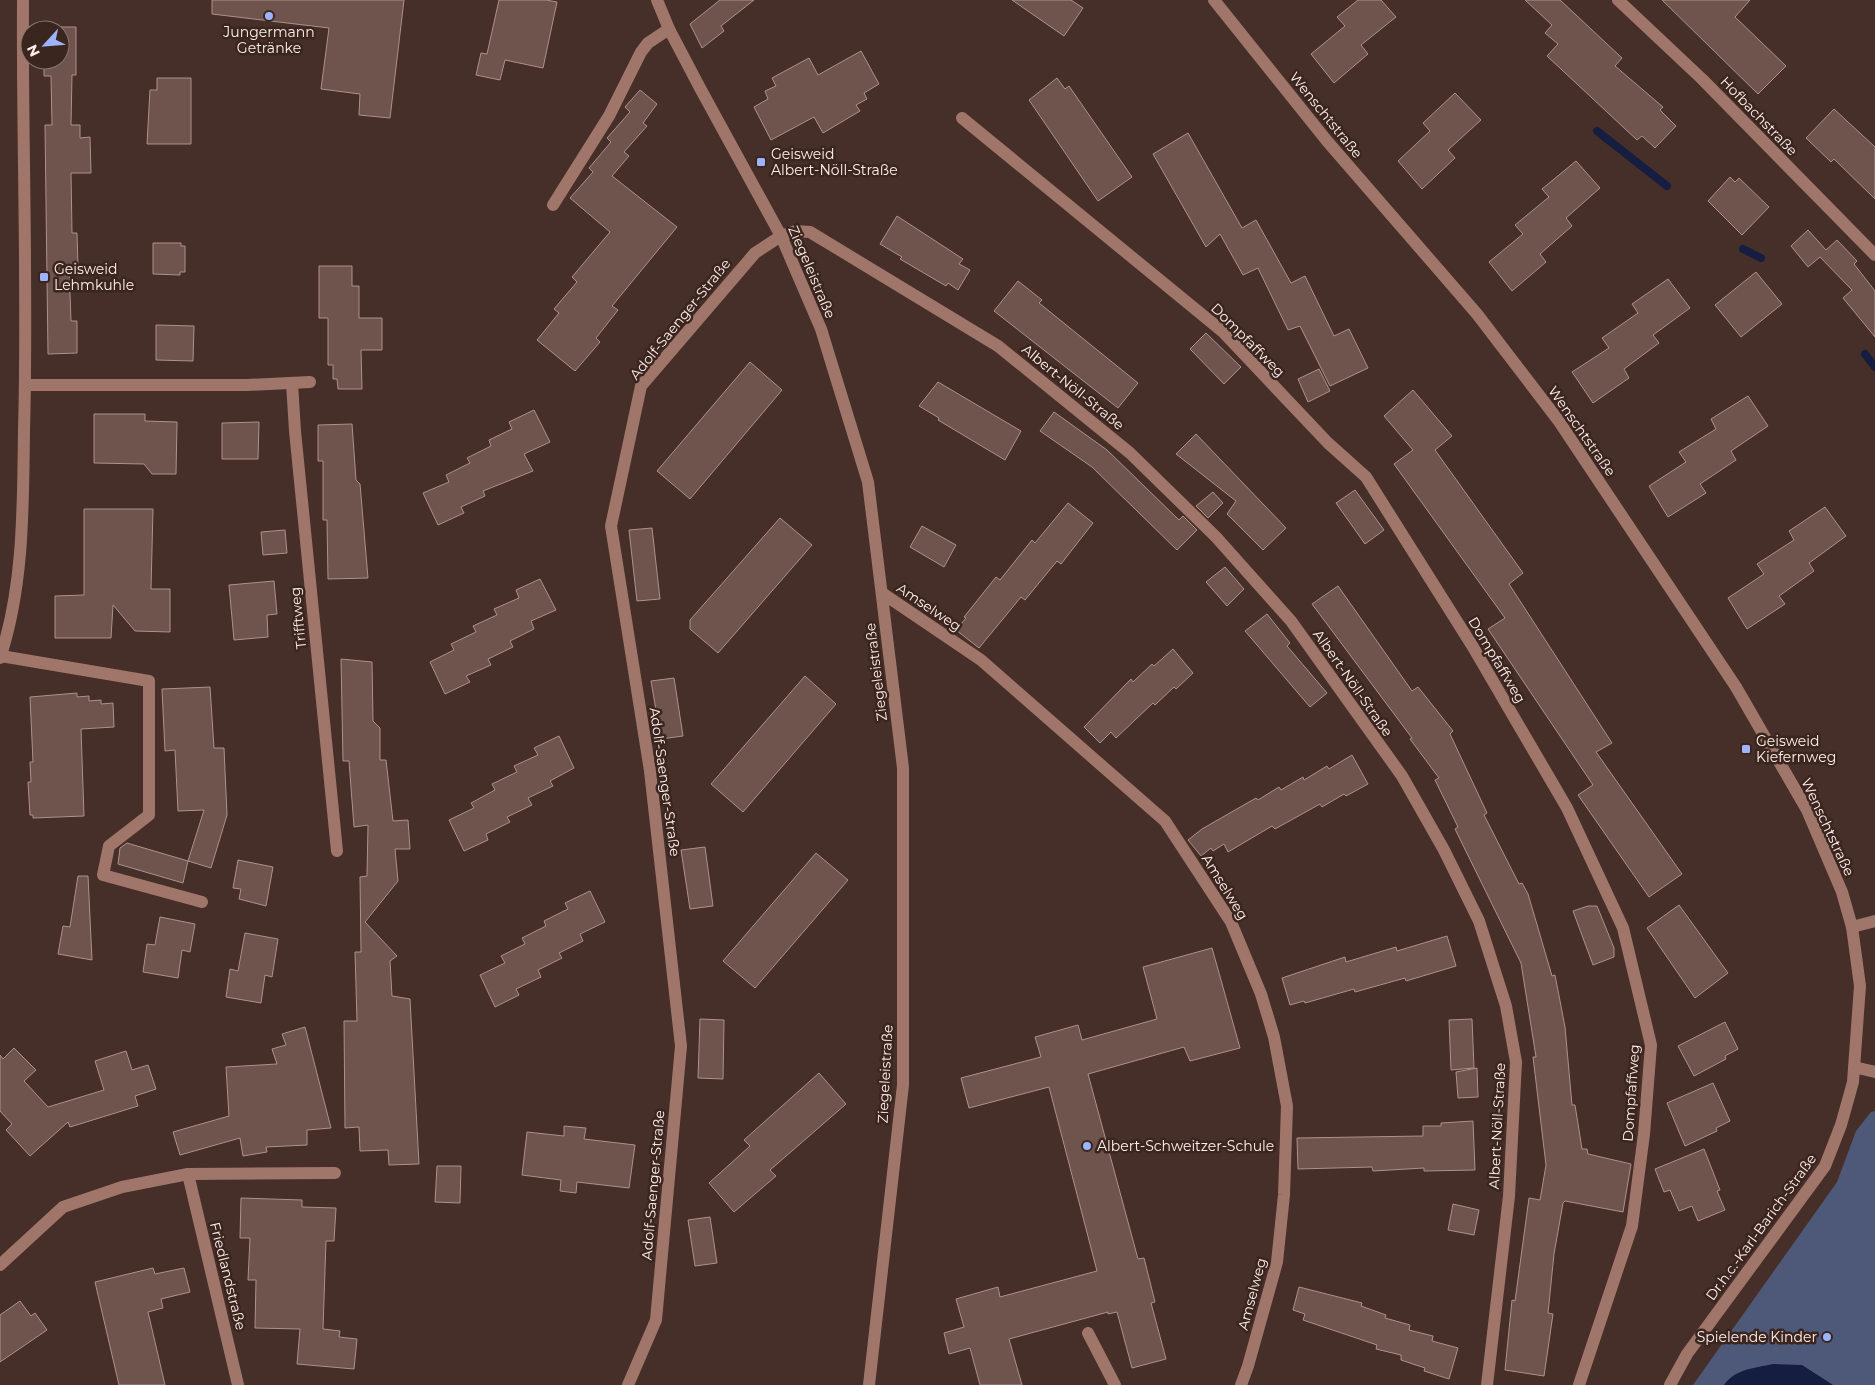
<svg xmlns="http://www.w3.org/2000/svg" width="1875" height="1385" viewBox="0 0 1875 1385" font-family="Montserrat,sans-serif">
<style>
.green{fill:#4e5878}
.water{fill:#151e41}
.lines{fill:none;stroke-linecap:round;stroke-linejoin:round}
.stream{stroke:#151e41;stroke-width:8}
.building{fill:#6e544d;stroke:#ae918a}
.minor{stroke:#a1766a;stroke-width:12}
.poi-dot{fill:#9db4fd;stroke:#3b251f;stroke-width:2}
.labels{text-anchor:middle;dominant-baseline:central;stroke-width:5;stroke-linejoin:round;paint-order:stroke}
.poi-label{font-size:14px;fill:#ffefeb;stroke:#3b251f;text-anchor:start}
.street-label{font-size:14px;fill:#ffefeb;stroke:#3b251f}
</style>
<rect width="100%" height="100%" fill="#462f29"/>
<path class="green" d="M 1875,1111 L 1875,1385 L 1693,1385 L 1837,1182 L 1856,1131 L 1871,1112 Z"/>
<path class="water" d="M 1773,1364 L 1802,1365 L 1833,1385 L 1724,1385 C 1735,1369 1755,1368 1773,1364 Z"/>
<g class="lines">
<g class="stream">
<path d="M 1597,131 L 1667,186"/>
<path d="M 1743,249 L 1761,258"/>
<path d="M 1865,354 L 1875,367"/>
</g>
</g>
<g class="building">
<path d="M 212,0 L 404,0 L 390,118 L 359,115 L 360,94 L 321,89 L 329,28 L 212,14 Z"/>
<path d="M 499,0 L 546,0 L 557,2 L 543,68 L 505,60 L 500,80 L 476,75 L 481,53 L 487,54 Z"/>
<path d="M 720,0 L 754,0 L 721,26 L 724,31 L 702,48 L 690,24 Z"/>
<path d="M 1012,0 L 1071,0 L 1083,8 L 1064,36 Z"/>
<path d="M 1358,0 L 1381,0 L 1396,17 L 1361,45 L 1368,54 L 1334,83 L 1311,54 L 1345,26 L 1337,17 Z"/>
<path d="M 1525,0 L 1560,0 L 1622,58 L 1615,66 L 1663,107 L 1660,110 L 1676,126 L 1655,148 L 1642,136 L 1637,140 L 1547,56 L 1558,44 L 1545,33 L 1552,25 Z"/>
<path d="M 1662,0 L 1750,0 L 1735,17 L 1786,66 L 1758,94 Z"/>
<path d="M 44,27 L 76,27 L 76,75 L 72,75 L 71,125 L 80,125 L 80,138 L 90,137 L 91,173 L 71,173 L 72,233 L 77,233 L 78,267 L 69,267 L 71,321 L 77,321 L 77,353 L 48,354 L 45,125 L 52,125 L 51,76 L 44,76 L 44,60 L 60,60 L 60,30 L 44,30 Z"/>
<path d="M 861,51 L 879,84 L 864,93 L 867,99 L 856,105 L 860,111 L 823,133 L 814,117 L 771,140 L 754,107 L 768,99 L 765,91 L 776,86 L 772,78 L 809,58 L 818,75 Z"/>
<path d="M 157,78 L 191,78 L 191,144 L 147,144 L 150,90 L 157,90 Z"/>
<path d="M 1057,78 L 1065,89 L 1069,86 L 1132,177 L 1098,201 L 1029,100 Z"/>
<path d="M 640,90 L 657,104 L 643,123 L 647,126 L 624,152 L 629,156 L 612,176 L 677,227 L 612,306 L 618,310 L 596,338 L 600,342 L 575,371 L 537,340 L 559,313 L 554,309 L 577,282 L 572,277 L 610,232 L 570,198 L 593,172 L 589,168 L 611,142 L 607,138 L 630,112 L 625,107 Z"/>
<path d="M 1455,93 L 1481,120 L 1448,150 L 1455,158 L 1422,189 L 1398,161 L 1430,131 L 1423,123 Z"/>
<path d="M 1834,109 L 1875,147 L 1875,199 L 1834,159 L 1831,162 L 1806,138 Z"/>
<path d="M 1188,133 L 1242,228 L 1256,220 L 1291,283 L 1305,276 L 1334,336 L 1349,329 L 1368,368 L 1330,386 L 1300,326 L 1288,330 L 1258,268 L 1243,275 L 1220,234 L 1206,247 L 1153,154 Z"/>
<path d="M 1576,161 L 1600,188 L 1566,218 L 1572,226 L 1540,254 L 1546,262 L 1512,291 L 1489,262 L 1523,234 L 1515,225 L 1549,197 L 1542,189 Z"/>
<path d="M 1730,177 L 1735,182 L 1739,178 L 1769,207 L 1742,235 L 1708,201 Z"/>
<path d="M 897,216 L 963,259 L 959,264 L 970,270 L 958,290 L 948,283 L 946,286 L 900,259 L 902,257 L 880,244 Z"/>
<path d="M 1808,230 L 1826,250 L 1837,240 L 1857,261 L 1854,264 L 1875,291 L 1875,337 L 1843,298 L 1852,290 L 1820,257 L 1808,267 L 1791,246 Z"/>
<path d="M 153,243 L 181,243 L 181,246 L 185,246 L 185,272 L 180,272 L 180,275 L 153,274 Z"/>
<path d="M 319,266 L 352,266 L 352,286 L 359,286 L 359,318 L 382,318 L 382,350 L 361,350 L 362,389 L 338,389 L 337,379 L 333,379 L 333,365 L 328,365 L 328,318 L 319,318 Z"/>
<path d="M 1756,272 L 1782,304 L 1741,337 L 1715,305 Z"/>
<path d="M 1668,279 L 1690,308 L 1653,335 L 1659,343 L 1624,369 L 1629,378 L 1593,403 L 1572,372 L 1609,348 L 1602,338 L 1638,313 L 1632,304 Z"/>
<path d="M 1018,281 L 1042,300 L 1039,303 L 1138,383 L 1118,408 L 994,311 Z"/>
<path d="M 156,325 L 194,326 L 193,361 L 156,360 Z"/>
<path d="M 1206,333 L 1241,367 L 1224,384 L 1190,349 Z"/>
<path d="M 750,362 L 782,390 L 690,499 L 657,471 Z"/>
<path d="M 1319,369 L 1330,391 L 1308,402 L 1298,379 Z"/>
<path d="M 938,382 L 1021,431 L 1005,460 L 938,420 L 939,418 L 919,406 Z"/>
<path d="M 1413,390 L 1452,436 L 1435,450 L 1523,573 L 1509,584 L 1612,743 L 1596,752 L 1682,874 L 1649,897 L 1578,795 L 1593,785 L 1488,629 L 1505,618 L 1394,464 L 1413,450 L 1384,416 Z"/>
<path d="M 1748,396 L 1768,426 L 1731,451 L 1736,460 L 1700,484 L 1706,493 L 1668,517 L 1649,486 L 1686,462 L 1679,452 L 1716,429 L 1711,419 Z"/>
<path d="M 534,410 L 550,442 L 524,454 L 533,471 L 483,491 L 485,496 L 461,507 L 464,513 L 438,525 L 423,493 L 449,482 L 446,475 L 470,463 L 467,458 L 491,446 L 489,440 L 512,429 L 509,422 Z"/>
<path d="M 1054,412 L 1107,450 L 1179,520 L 1183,516 L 1197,530 L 1177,550 L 1092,467 L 1040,431 Z"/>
<path d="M 94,414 L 145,414 L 145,421 L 177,422 L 176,474 L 152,474 L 144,464 L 94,463 Z"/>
<path d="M 259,422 L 258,459 L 222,459 L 222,423 Z"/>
<path d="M 352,424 L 356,480 L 360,484 L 368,578 L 328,579 L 327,520 L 323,520 L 323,461 L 318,461 L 318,425 Z"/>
<path d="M 1196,434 L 1286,528 L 1263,550 L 1227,514 L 1236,501 L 1176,454 Z"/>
<path d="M 1355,490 L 1384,530 L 1365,544 L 1336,503 Z"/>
<path d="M 1213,492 L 1223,503 L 1208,518 L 1196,506 Z"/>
<path d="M 1068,503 L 1093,523 L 1061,564 L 1057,561 L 1025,600 L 1021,597 L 979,648 L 956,630 L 966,618 L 964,617 L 996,577 L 1000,580 L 1032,540 L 1035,543 Z"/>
<path d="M 1825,507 L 1846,536 L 1809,563 L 1814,571 L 1779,596 L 1785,604 L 1747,629 L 1728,598 L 1764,574 L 1757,564 L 1794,540 L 1789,531 Z"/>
<path d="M 84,509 L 153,509 L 151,589 L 170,589 L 170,632 L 135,631 L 113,605 L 111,638 L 55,638 L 55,596 L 84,595 Z"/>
<path d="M 780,518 L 812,545 L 718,653 L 690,629 L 690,620 Z"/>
<path d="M 922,526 L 956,545 L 944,567 L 910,547 Z"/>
<path d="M 652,528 L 660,599 L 637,601 L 629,530 Z"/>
<path d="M 285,530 L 287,553 L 263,555 L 261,532 Z"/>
<path d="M 1225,567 L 1244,589 L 1227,606 L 1206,582 Z"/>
<path d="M 540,579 L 556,610 L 531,621 L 534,629 L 510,641 L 513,647 L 488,659 L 491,665 L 466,676 L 470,682 L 445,694 L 430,662 L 454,650 L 451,644 L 476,632 L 473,626 L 497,615 L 494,609 L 519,598 L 516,590 Z"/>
<path d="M 274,581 L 277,614 L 267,615 L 268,637 L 234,640 L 229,585 Z"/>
<path d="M 1338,586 L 1412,691 L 1418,687 L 1453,731 L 1450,734 L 1487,813 L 1484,815 L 1519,884 L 1522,883 L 1528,894 L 1552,976 L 1555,975 L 1565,1027 L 1572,1105 L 1575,1105 L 1582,1149 L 1587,1149 L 1588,1154 L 1631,1164 L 1623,1212 L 1565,1201 L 1563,1203 L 1554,1254 L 1548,1313 L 1553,1314 L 1544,1376 L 1505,1370 L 1512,1300 L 1515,1301 L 1529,1198 L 1540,1200 L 1546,1165 L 1533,1057 L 1536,1057 L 1521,963 L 1455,829 L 1458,827 L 1435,780 L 1439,778 L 1410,739 L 1412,738 L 1312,604 Z"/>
<path d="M 1267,614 L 1290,643 L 1287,646 L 1327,693 L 1310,707 L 1245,631 Z"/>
<path d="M 1173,649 L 1193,673 L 1176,689 L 1174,687 L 1155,705 L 1153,703 L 1116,738 L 1111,732 L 1100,743 L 1084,727 L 1131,679 L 1133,682 L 1152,664 L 1154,666 Z"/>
<path d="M 341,659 L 372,662 L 373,721 L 380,728 L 380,760 L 386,760 L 393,821 L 408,820 L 410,849 L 395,849 L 398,881 L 365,922 L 397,956 L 390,961 L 392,996 L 410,999 L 419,1164 L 389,1165 L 388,1150 L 360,1151 L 359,1127 L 345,1128 L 344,1021 L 357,1021 L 355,952 L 361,952 L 360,877 L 367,876 L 368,825 L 354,827 L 349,761 L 343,761 Z"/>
<path d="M 805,676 L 836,704 L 743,812 L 711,784 Z"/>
<path d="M 674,678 L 683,736 L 661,739 L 651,681 Z"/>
<path d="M 210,687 L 214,748 L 224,748 L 227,815 L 211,868 L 188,861 L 204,810 L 178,811 L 175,750 L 165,751 L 162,689 Z"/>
<path d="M 77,693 L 77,697 L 89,696 L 89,701 L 101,700 L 101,704 L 113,703 L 114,727 L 81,729 L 84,816 L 33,818 L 33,815 L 30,815 L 28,782 L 31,782 L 30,762 L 33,762 L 30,697 Z"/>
<path d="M 559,736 L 574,768 L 550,781 L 553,786 L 528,798 L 532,805 L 507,817 L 510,822 L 486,834 L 488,840 L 464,851 L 449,820 L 474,808 L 471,803 L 495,790 L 492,784 L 517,772 L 514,766 L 538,755 L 534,748 Z"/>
<path d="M 1352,755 L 1368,784 L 1346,796 L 1344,794 L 1322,807 L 1320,804 L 1275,829 L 1272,826 L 1228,852 L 1224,844 L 1213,851 L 1211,848 L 1201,856 L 1188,840 L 1202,829 L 1256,798 L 1258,800 L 1279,787 L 1281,790 L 1303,777 L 1304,780 L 1327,766 L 1329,769 Z"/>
<path d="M 127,843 L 188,861 L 183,883 L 118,864 L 120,848 Z"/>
<path d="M 705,847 L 713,906 L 690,909 L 681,850 Z"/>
<path d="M 816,853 L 848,880 L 755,988 L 723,961 Z"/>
<path d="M 238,860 L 273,867 L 266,906 L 239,899 L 241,889 L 233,888 Z"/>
<path d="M 78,876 L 88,876 L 92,960 L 58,954 L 63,926 L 70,927 Z"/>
<path d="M 590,891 L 605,922 L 580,934 L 583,941 L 559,953 L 562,958 L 538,970 L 541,977 L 516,989 L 519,995 L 495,1007 L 480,975 L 505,963 L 501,956 L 525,944 L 522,938 L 546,926 L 544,921 L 568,909 L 565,903 Z"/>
<path d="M 1679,905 L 1728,973 L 1695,998 L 1647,928 Z"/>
<path d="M 1588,906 L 1597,906 L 1614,948 L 1614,957 L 1593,965 L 1573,911 Z"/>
<path d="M 160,917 L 195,924 L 190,952 L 182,950 L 178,978 L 143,972 L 147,944 L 155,945 Z"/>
<path d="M 245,933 L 278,939 L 272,977 L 265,975 L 261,1003 L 226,997 L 230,969 L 238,971 Z"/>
<path d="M 1447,936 L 1456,966 L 1406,981 L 1405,978 L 1355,992 L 1354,989 L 1305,1003 L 1304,1001 L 1290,1005 L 1282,978 L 1345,957 L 1346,962 L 1396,947 L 1397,951 Z"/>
<path d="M 1212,948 L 1240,1048 L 1190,1061 L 1184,1047 L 1088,1074 L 1138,1259 L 1144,1258 L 1155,1302 L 1151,1303 L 1166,1359 L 1132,1368 L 1117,1312 L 1108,1314 L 1108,1312 L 1009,1339 L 1022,1385 L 980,1385 L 970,1348 L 949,1354 L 944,1333 L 964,1327 L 956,1299 L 998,1287 L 1000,1297 L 1097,1271 L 1049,1087 L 969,1108 L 961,1078 L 1041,1057 L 1035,1037 L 1078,1025 L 1082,1040 L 1157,1019 L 1143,967 Z"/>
<path d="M 700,1019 L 724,1020 L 723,1079 L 698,1078 Z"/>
<path d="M 1472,1019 L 1474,1068 L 1451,1070 L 1449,1020 Z"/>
<path d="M 1725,1022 L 1738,1049 L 1725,1056 L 1726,1059 L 1694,1076 L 1678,1046 Z"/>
<path d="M 305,1027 L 331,1128 L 307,1130 L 307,1145 L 266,1147 L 267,1152 L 243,1156 L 240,1138 L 180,1155 L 173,1132 L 229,1116 L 226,1067 L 277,1064 L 272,1049 L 286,1045 L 282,1034 Z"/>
<path d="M 14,1048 L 36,1070 L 24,1081 L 48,1107 L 104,1090 L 95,1061 L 126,1051 L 132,1070 L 148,1065 L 156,1089 L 135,1096 L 138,1106 L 70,1127 L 68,1122 L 30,1156 L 6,1130 L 12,1124 L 0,1111 L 0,1055 L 3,1059 Z"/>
<path d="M 1477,1068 L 1478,1097 L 1458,1098 L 1456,1072 Z"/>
<path d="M 819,1073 L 846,1104 L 770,1170 L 776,1176 L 734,1212 L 709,1183 L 750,1146 L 744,1140 Z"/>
<path d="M 1713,1083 L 1730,1121 L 1716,1128 L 1717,1131 L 1685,1146 L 1667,1103 Z"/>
<path d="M 1473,1121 L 1475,1170 L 1424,1171 L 1424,1168 L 1373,1171 L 1372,1167 L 1298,1169 L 1297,1138 L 1423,1136 L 1423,1126 L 1441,1126 L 1441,1123 Z"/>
<path d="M 564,1126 L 586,1128 L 584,1139 L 635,1145 L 629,1188 L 577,1182 L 576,1193 L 560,1191 L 561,1180 L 522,1175 L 527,1132 L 564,1136 Z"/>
<path d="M 1704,1149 L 1720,1190 L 1717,1191 L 1725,1210 L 1698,1221 L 1692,1206 L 1679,1211 L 1670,1190 L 1664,1192 L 1655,1169 Z"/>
<path d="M 437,1166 L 461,1166 L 460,1203 L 435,1202 Z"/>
<path d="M 241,1198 L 302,1200 L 302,1207 L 336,1208 L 334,1241 L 326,1241 L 323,1329 L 340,1331 L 339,1337 L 357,1339 L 354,1369 L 297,1364 L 300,1329 L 255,1328 L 256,1280 L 248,1280 L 250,1238 L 240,1238 Z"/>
<path d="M 1453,1204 L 1479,1210 L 1474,1235 L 1448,1230 Z"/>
<path d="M 710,1217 L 717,1263 L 695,1266 L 688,1220 Z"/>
<path d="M 153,1268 L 155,1274 L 184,1268 L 190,1292 L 161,1299 L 163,1308 L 148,1312 L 165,1385 L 119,1385 L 95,1282 Z"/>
<path d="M 1299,1287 L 1362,1303 L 1361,1306 L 1386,1315 L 1385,1318 L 1410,1325 L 1409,1330 L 1433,1336 L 1432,1341 L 1458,1348 L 1449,1379 L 1424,1371 L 1425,1368 L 1401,1360 L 1401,1355 L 1376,1349 L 1377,1345 L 1303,1320 L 1305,1314 L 1293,1310 Z"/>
<path d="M 20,1301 L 31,1316 L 35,1313 L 47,1330 L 0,1362 L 0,1315 Z"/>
</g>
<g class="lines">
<g class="minor">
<path d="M 657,0 L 669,29 L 700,88 L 781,236 L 821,329 L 868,482 L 903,768 L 903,1085 L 869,1385"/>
<path d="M 1214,0 L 1327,141 L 1477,314 L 1558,420 L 1736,687 L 1807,810 L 1842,892 L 1852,927 L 1860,986 L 1853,1082 L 1841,1125 L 1825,1166 L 1687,1354 L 1670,1385"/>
<path d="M 1618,0 L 1702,79 L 1875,255"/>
<path d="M 962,118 L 1222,331 L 1328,443 L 1366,477 L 1473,647 L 1567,808 L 1623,928 L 1651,1045 L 1644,1134 L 1632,1226 L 1579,1385"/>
<path d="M 553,205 L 609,116 L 641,52 L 648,43 L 669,29"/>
<path d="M 292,383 L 295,431 L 337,851"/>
<path d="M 25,385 L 247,385 L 310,382"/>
<path d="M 882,593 L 981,660 L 1165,821 L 1231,922 L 1261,994 L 1274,1037 L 1287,1106 L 1284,1195 L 1277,1262 L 1248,1366 L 1241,1385"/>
<path d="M 1,656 L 149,681 L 149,815 L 109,846 L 103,875 L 202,902"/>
<path d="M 0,658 C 24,586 23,506 24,430 C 28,287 22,143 23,0"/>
<path d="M 1852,927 L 1875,921"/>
<path d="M 1854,1067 L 1875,1072"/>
<path d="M 188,1174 L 335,1173"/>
<path d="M 0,1265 L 63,1207 L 122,1187 L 188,1174 L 238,1385"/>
<path d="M 1088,1333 L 1115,1385"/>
<path d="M 628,1385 L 656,1320 L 681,1046 L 650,771 L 611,526 L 641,386 L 755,253 L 781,236 L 796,231 L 810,232 L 998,346 L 1130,453 L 1216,537 L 1291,621 L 1402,776 L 1444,850 L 1479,921 L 1506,1006 L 1516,1062 L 1509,1196 L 1487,1385"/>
</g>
</g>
<g class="poi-dot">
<circle cx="269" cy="16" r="5"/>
<rect x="756" y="157" width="10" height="10" rx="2.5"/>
<rect x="39" y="272" width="10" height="10" rx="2.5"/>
<rect x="1741" y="744" width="10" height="10" rx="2.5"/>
<circle cx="1087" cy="1146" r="5"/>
<circle cx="1827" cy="1337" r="5"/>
</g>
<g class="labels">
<g class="poi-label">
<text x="269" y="32" text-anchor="middle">Jungermann<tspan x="269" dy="16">Getränke</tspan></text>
<text x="771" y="154">Geisweid<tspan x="771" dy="16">Albert-Nöll-Straße</tspan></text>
<text x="54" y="269">Geisweid<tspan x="54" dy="16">Lehmkuhle</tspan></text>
<text x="1756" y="741">Geisweid<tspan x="1756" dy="16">Kiefernweg</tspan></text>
<text x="1097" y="1146">Albert-Schweitzer-Schule</text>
<text x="1817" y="1337" text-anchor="end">Spielende Kinder</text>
</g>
<g class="street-label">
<text transform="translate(1326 115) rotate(51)">Wenschtstraße</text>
<text transform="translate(1759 116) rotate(46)">Hofbachstraße</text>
<text transform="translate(812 272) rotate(67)">Ziegeleistraße</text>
<text transform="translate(680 319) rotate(-51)">Adolf-Saenger-Straße</text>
<text transform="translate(1248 340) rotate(45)">Dompfaffweg</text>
<text transform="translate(1073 387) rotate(39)">Albert-Nöll-Straße</text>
<text transform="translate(1582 431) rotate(55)">Wenschtstraße</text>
<text transform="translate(929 607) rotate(34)">Amselweg</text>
<text transform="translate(298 618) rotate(-96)">Trifftweg</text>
<text transform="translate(1497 660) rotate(59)">Dompfaffweg</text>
<text transform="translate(876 672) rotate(-97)">Ziegeleistraße</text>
<text transform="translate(1353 683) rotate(55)">Albert-Nöll-Straße</text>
<text transform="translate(665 782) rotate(82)">Adolf-Saenger-Straße</text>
<text transform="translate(1828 827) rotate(65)">Wenschtstraße</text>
<text transform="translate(1225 887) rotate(58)">Amselweg</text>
<text transform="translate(885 1074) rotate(-87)">Ziegeleistraße</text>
<text transform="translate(1631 1093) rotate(-86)">Dompfaffweg</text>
<text transform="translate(1497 1126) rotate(-87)">Albert-Nöll-Straße</text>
<text transform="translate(653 1185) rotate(-85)">Adolf-Saenger-Straße</text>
<text transform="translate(1761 1227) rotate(-54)">Dr.h.c.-Karl-Barich-Straße</text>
<text transform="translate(228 1276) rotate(76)">Friedlandstraße</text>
<text transform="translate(1252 1294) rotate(-75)">Amselweg</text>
</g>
</g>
<g transform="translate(45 45) rotate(244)"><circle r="24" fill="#3b251f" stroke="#897671"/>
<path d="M0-4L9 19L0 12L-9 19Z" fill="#9db4fd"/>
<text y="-8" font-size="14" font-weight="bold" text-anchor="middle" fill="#ffefeb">N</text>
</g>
</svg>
